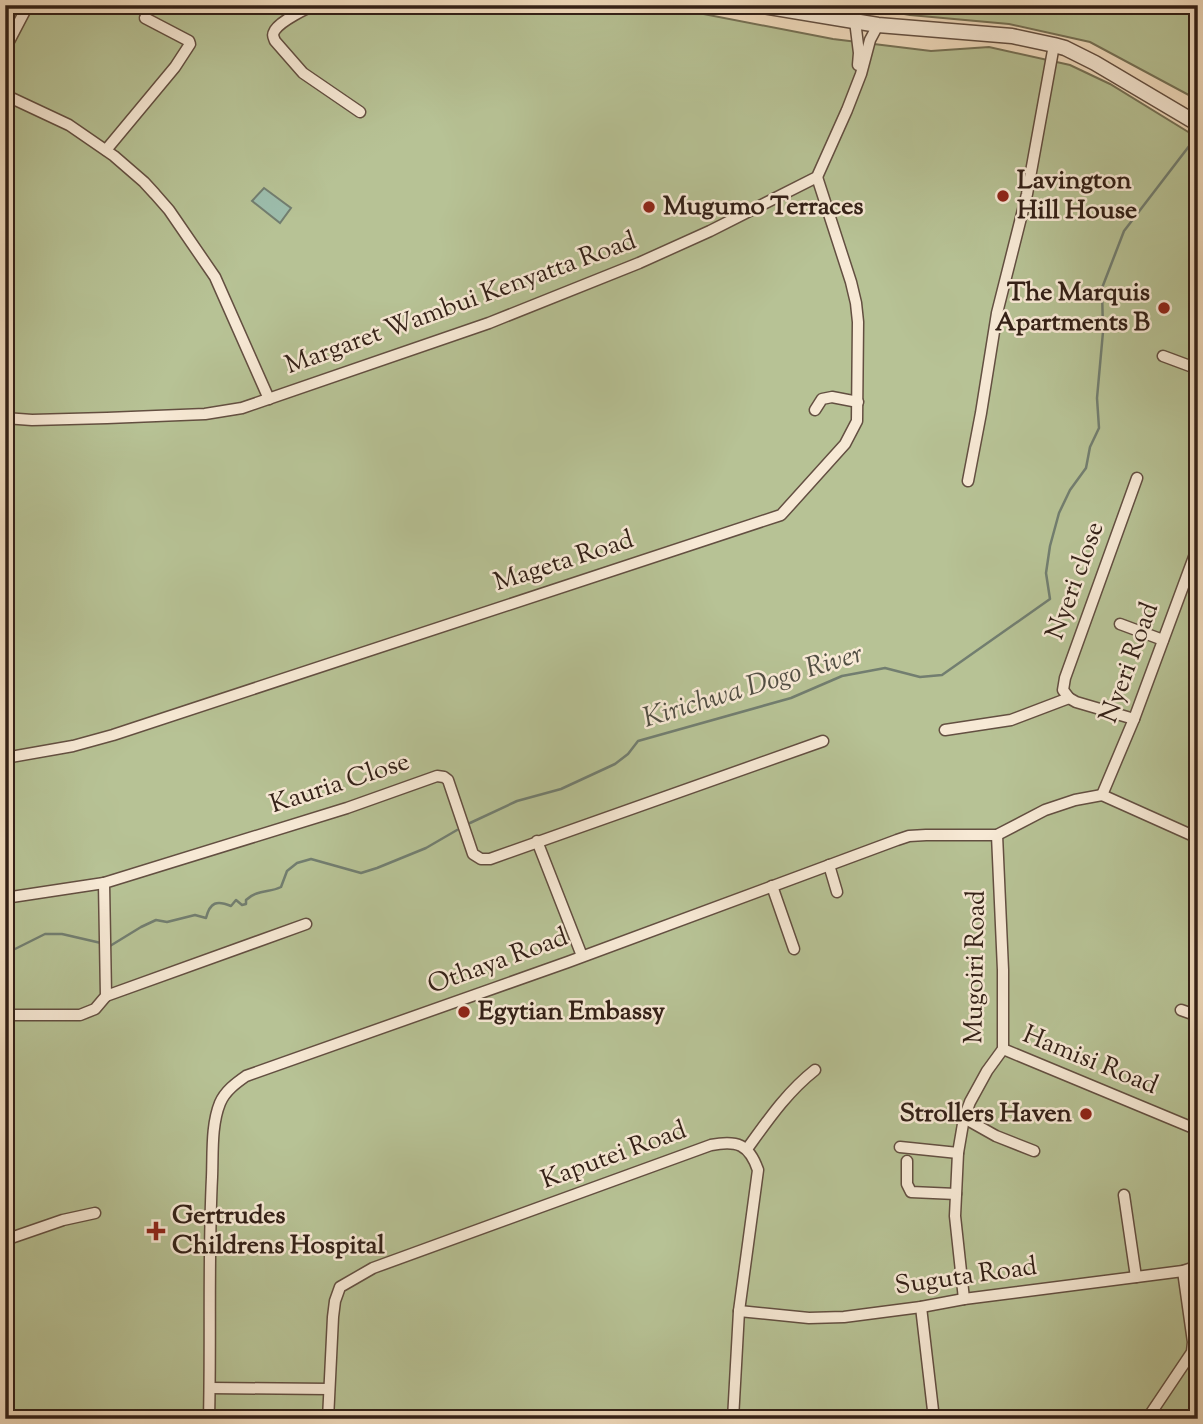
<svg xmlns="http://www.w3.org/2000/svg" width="1203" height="1424" viewBox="0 0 1203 1424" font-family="'Sorts Mill Goudy',serif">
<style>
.green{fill:#b7c295;stroke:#757156;stroke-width:2}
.water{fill:#9cbdac;stroke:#727e70;stroke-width:2}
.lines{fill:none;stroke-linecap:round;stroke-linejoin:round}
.stream{stroke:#727e70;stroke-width:2.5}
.minor-casing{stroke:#634f41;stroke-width:13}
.tertiary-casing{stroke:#634f41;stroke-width:17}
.minor{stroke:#f7e9d5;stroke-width:10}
.tertiary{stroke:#f7e9d5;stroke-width:14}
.poi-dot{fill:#8f2418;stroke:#f7e9d5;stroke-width:2.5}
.labels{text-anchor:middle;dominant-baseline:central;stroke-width:5;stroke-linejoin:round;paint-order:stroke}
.poi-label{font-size:26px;font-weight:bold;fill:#332017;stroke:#f7e9d5;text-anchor:start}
.street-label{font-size:26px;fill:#332017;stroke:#f7e9d5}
.water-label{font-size:28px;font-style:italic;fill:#524f44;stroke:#f7e9d5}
</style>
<rect width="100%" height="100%" fill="#f2ddbf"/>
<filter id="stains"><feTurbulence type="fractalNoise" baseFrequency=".00286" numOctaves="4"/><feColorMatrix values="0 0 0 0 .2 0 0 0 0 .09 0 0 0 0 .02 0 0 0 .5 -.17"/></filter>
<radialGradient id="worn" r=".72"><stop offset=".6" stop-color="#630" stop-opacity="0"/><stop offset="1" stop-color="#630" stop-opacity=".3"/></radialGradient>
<g class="green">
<path d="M 5,5 L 640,5 L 683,10 L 833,39 L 931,51 L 989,47 L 1070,65 L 1110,84 L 1198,138 L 1198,1419 L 5,1419 Z"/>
<path d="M 851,5 L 1198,5 L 1198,100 L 1090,42 L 1009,24 L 910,15 Z"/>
</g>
<path class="water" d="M 264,188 L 291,208 L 280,223 L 252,201 Z"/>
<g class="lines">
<g class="stream">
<path d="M 470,823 L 517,801 L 561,789 L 615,764 L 628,754 L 638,741 L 791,698 L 842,676 L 885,668 L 920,677 L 942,675 L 1050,599 L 1046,573 L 1050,546 L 1059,513 L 1070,490 L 1086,468 L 1090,447 L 1099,428 L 1097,398 L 1103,332 L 1102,288 L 1124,231 L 1193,141"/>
<path d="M 107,945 L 110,946 L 141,927 L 156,920 L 167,922 L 195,915 L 206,918 C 210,902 217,900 231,906 L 236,900 L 242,905 L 246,904 L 246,900 C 258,889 269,893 281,887 L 287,871 L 297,863 L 311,859 L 361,873 L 377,868 L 426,848 L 457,830"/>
<path d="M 5,954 L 45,934 L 62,934 L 101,943"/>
</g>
<defs>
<g id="minor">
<path d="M 316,5 C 306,8 281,21 275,30 C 272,35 273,36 275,41 L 303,73 L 360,112"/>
<path d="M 1188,5 L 1192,9"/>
<path d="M 855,21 L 859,53 L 858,65"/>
<path d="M 5,49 L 28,5"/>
<path d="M 5,95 L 69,125 L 114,156 L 144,182 L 155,194 L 169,210 L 215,277 L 269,399"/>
<path d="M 106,150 L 175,67 L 190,44 L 189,41 L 145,18"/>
<path d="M 1163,356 L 1198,369"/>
<path d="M 815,410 L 822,399 L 832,397 L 858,402"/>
<path d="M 5,418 L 32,420 L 107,418 L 205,414 L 242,408 L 489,323 L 639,263 L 710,231 L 817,177 L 847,110 L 861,74 L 870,40 L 878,25"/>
<path d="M 968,481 L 981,413 L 997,313 L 1027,194 L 1054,45"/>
<path d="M 1120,624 L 1163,640"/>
<path d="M 1069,698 L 1063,690 L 1065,678 L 1137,478"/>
<path d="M 945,730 L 1011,720 L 1069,698 L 1076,702 L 1134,719"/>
<path d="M 5,758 L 73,746 L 113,735 L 781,515 L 845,444 L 857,421 L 858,322 L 856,303 L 851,282 L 817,177"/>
<path d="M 1102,795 L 1134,719 L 1198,546"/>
<path d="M 1102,795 L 1198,838"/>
<path d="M 537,841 L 582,956"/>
<path d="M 829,865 L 837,892"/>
<path d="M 772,886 L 794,949"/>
<path d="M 5,898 L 104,883"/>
<path d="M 106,996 L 306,924"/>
<path d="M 1181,1010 L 1198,1016"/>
<path d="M 5,1015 L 80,1015 L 95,1009 L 106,996 L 104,883 L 347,808 L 437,776 L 444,777 L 448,780 L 473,854 L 481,859 L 490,859 L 823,741"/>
<path d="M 1003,1049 L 1198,1130"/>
<path d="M 964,1118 L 996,1136 L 1034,1151"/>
<path d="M 900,1147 L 958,1153"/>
<path d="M 747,1149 C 768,1120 787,1092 815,1070"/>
<path d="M 907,1161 L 907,1184 L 911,1192 L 956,1194"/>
<path d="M 1124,1195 L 1136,1277"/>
<path d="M 5,1240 L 63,1220 L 95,1213"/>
<path d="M 964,1299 L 955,1216 L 958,1153 L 964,1118 L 970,1102 L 987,1071 L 1003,1049 L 1003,970 L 997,835"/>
<path d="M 921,1307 L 934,1419"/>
<path d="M 739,1311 L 809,1318 L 844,1317 L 921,1307 L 964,1299 L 1183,1271 L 1198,1266"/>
<path d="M 210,1388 L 329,1389"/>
<path d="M 209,1419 C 211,1338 208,1258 212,1177 C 213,1154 211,1125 220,1103 C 225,1091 236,1083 246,1076 L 568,962 L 897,840 L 909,836 L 926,835 L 997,835 L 1045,810 L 1075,800 L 1102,795"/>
<path d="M 328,1419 L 333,1317 L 335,1301 L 340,1287 L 373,1268 L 711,1145 C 737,1140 749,1144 758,1170 L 739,1311 L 733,1419"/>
<path d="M 1147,1419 L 1192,1352 L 1193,1342 L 1183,1271"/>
</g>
<path id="tertiary" d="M 756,5 L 878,25 L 1012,36 L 1054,45 L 1065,48 L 1095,63 L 1198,124"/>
</defs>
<use href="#minor" class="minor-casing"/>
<use href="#tertiary" class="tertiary-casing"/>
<use href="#minor" class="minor"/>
<use href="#tertiary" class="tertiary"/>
</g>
<g class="poi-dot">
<circle cx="1003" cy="196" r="7"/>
<circle cx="649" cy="207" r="7"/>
<circle cx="1164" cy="308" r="7"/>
<circle cx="464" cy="1012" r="7"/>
<circle cx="1086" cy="1114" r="7"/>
<path d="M152.5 1220.5h7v7h7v7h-7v7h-7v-7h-7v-7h7z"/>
</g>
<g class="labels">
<g class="poi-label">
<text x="1017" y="181">Lavington<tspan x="1017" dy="30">Hill House</tspan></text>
<text x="663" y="207">Mugumo Terraces</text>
<text x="1150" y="293" text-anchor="end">The Marquis<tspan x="1150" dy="30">Apartments B</tspan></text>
<text x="478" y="1012">Egytian Embassy</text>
<text x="1072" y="1114" text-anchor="end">Strollers Haven</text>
<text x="172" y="1216">Gertrudes<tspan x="172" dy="30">Childrens Hospital</tspan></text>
</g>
<g class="street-label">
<text transform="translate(461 304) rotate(-20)">Margaret Wambui Kenyatta Road</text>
<text transform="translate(564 562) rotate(-18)">Mageta Road</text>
<text transform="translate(1076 581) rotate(-70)">Nyeri close</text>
<text transform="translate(1130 663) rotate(-70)">Nyeri Road</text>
<text transform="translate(340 784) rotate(-18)">Kauria Close</text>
<text transform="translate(498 962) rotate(-20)">Othaya Road</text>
<text transform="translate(976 967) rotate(-89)">Mugoiri Road</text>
<text transform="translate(1090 1061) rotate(22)">Hamisi Road</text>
<text transform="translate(614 1156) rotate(-20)">Kaputei Road</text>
<text transform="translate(966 1277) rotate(-8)">Suguta Road</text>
</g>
<g class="water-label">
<text transform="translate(753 687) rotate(-17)">Kirichwa Dogo River</text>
</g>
</g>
<rect width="1203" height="1424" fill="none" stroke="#f2ddbf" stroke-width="28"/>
<rect x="7" y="7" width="1189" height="1410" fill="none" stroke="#332017" stroke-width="3.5"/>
<rect x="14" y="14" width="1175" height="1396" fill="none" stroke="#332017" stroke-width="2"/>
<rect width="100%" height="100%" filter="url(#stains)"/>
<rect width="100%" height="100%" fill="url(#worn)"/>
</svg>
